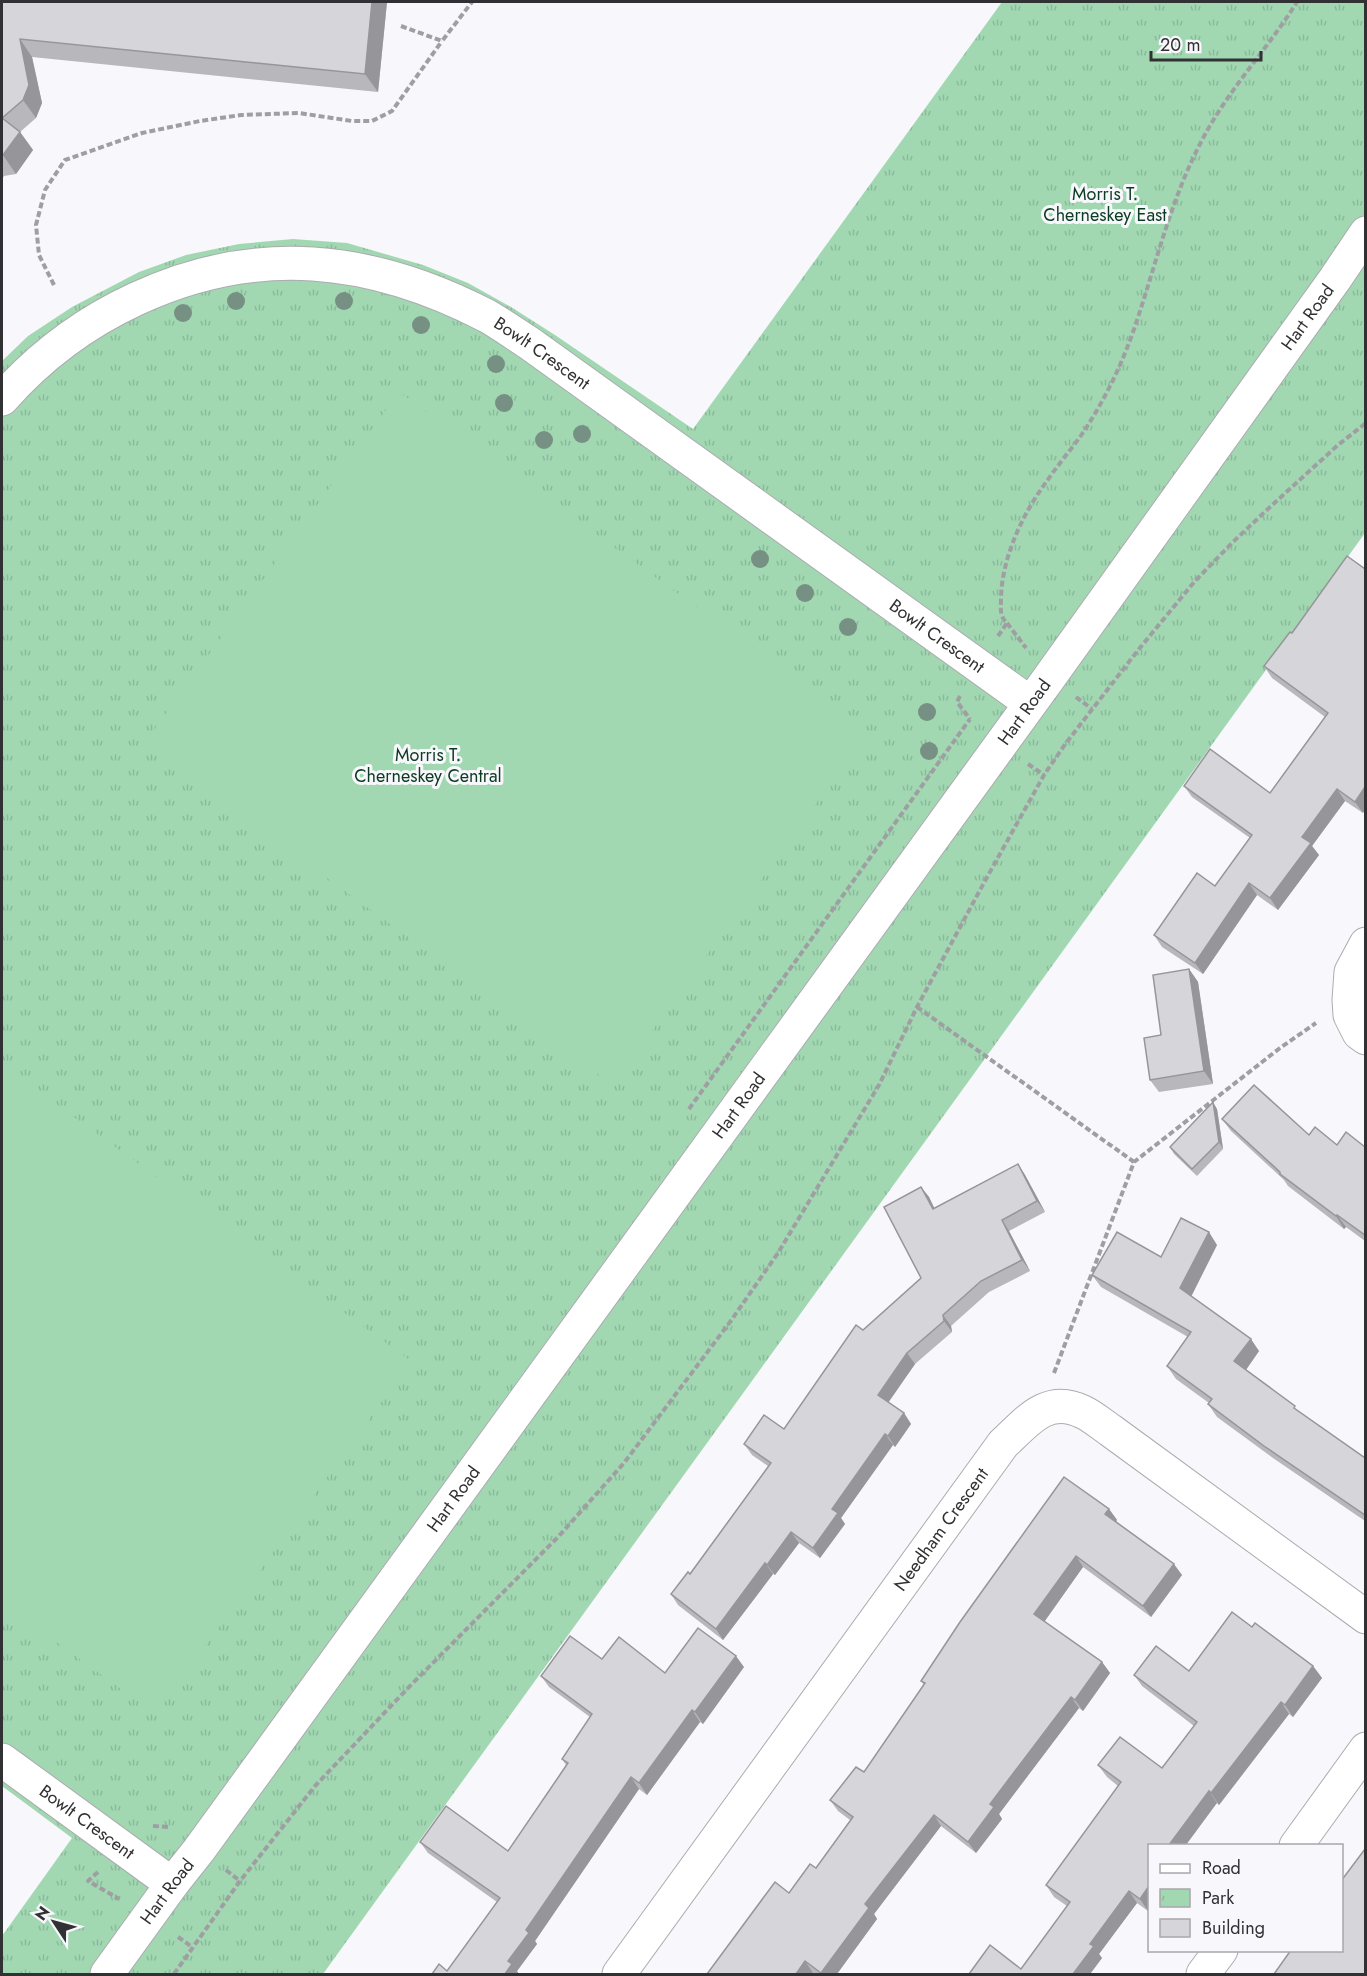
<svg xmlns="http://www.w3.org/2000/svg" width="1367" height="1976" viewBox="0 0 1367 1976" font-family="Jost,sans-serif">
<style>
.park{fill:url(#park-tufts)}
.garden{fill:#a1d8b2}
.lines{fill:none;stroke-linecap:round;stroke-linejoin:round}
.street-casing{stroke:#acabb0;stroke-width:35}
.secondary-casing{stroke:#acabb0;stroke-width:35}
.path{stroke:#9f9ea2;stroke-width:4;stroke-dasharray:6 3;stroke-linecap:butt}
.street{stroke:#fff;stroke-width:33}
.secondary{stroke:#fff;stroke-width:33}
.tree{fill:#769083}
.wall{fill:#b8b7bb}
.shaded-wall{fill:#969599}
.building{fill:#d6d5da;stroke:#969599;stroke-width:1.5}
.labels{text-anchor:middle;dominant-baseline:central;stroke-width:6;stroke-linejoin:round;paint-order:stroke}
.park-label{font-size:18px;fill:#0b3b20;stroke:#f8f7fc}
.street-label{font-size:18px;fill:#313032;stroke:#f8f7fc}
</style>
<defs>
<pattern id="park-tufts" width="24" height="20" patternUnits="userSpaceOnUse" patternTransform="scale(1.5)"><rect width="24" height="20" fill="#a1d8b2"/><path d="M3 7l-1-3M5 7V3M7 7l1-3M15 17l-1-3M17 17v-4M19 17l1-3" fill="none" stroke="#8bba9a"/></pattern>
</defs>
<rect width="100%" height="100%" fill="#f8f7fc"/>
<path class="park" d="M 1002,2 L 1365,2 L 1365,533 L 323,1974 L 2,1974 L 2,1936 L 72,1838 L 2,1786 L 2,361 L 28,336 L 72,307 L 139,272 L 186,255 L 239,244 L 293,239 L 347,243 L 423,265 L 468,283 L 511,307 L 555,335 L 693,429 Z"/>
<g class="garden">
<path d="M 399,392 L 868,731 L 613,1085 L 143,745 Z"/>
<path d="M 2,1065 L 411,1361 L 156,1714 L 2,1603 Z"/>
</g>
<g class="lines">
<defs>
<g id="street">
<path id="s1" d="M 2,399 C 39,357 84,323 136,299 C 256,243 371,256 487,316 C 501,324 515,334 529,343 L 1030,703"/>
<path d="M 1366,944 L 1351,972 L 1349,1000 L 1350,1015 L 1359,1033 L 1366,1038"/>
<path id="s2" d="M 2,1760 L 172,1884"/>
<path d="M 1296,1846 L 1366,1749"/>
<path id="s3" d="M 619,1974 L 1003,1444 C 1027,1422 1047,1394 1083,1412 C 1092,1416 1101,1424 1110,1430 L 1366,1617"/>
<path d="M 1203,1974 L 1221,1950"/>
</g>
<g id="secondary">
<path id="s4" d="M 107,1974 L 172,1884 L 199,1850 L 1049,678 L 1335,279 L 1366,233"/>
</g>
</defs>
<use href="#street" class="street-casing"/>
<use href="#secondary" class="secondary-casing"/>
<g class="path">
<path d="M 401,26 L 442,41 L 472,2"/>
<path d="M 54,285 L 39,255 L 36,225 L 45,190 L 65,160 L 142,133 L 200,121 L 241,115 L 299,113 L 352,121 L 372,121 L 392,111 L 442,41"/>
<path d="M 1007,623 L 1026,648"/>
<path d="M 998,636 L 1007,623 C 999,616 1001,608 1001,598 C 1002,557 1023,513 1047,481 C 1057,466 1069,452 1080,437 C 1102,405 1120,369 1133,332 C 1155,269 1169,204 1200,144 C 1226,92 1267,50 1297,2"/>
<path d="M 960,696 L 957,702 L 970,719"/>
<path d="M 1076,697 L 1092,709"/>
<path d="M 1028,764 L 1044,775"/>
<path d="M 917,1007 L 1134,1162"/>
<path d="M 689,1109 L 970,719"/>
<path d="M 1054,1373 L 1134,1162 L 1280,1048 L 1316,1023"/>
<path d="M 153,1826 L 169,1827"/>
<path d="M 226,1870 L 240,1881"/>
<path d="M 98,1872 L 88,1881 L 119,1899"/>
<path d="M 178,1937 L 192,1947"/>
<path d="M 174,1974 L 240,1881 L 315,1786 L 409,1687 L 558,1537 L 624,1463 L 730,1322 L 778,1253 L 879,1085 L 917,1007 L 986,879 L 1044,775 L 1066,743 L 1139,649 L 1195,581 L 1233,542 L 1270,507 L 1338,445 L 1366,423"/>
</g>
<use href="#street" class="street"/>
<use href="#secondary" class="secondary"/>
</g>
<g class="tree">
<circle cx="236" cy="301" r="9"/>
<circle cx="344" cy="301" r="9"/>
<circle cx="183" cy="313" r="9"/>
<circle cx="421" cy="325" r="9"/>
<circle cx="496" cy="364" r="9"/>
<circle cx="504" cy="403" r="9"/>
<circle cx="582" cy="434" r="9"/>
<circle cx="544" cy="440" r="9"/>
<circle cx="760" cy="559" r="9"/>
<circle cx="805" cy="593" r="9"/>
<circle cx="848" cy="627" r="9"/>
<circle cx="927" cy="712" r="9"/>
<circle cx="929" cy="751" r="9"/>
</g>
<g class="wall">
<path d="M 2,2 L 387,2 L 378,92 L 32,57 L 42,103 L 36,118 L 20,132 L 33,150 L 16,174 L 4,176 L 2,179 Z"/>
<path d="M 1347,556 L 1363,813 L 1345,801 L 1312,846 L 1319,855 L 1278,910 L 1257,895 L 1203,974 L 1162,947 L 1154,935 L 1215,886 L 1250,838 L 1192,797 L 1184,786 L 1270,793 L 1325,717 L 1272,678 L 1264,666 L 1292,633 Z"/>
<path d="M 1189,969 L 1198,982 L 1213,1084 L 1159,1092 L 1150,1080 L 1161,1035 Z"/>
<path d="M 1217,1109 L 1223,1149 L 1197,1176 L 1174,1154 L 1170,1147 Z"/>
<path d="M 1222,1119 L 1309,1135 L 1337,1145 L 1365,1147 L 1365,1241 L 1346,1227 L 1344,1229 L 1288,1186 L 1284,1180 L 1231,1131 Z"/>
<path d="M 1018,1164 L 1025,1175 L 1045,1212 L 1009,1231 L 1030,1271 L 989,1292 L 951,1326 L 952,1332 L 915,1364 L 888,1402 L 904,1413 L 911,1424 L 895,1447 L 893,1445 L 841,1518 L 845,1524 L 820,1558 L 799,1543 L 775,1575 L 773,1574 L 723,1640 L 678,1605 L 671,1594 L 690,1574 L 768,1466 L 752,1455 L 744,1444 L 784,1429 L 863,1330 L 921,1278 L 921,1187 L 929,1197 L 934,1208 Z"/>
<path d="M 1217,1245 L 1191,1296 L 1259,1351 L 1246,1370 L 1298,1411 L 1365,1458 L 1365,1521 L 1273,1458 L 1217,1417 L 1208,1404 L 1209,1403 L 1176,1379 L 1167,1366 L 1188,1337 L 1101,1287 L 1092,1275 L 1161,1257 Z"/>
<path d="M 1109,1509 L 1117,1520 L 1116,1521 L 1182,1575 L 1151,1617 L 1083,1567 L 1044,1622 L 1102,1662 L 1110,1673 L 1083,1711 L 1079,1708 L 999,1814 L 1002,1819 L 976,1853 L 941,1826 L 874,1914 L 877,1919 L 837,1974 L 815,1974 L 813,1973 L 707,1974 L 816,1868 L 850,1820 L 838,1811 L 830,1800 L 864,1772 L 924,1685 L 921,1681 Z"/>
<path d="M 1252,1627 L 1313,1666 L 1322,1678 L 1293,1717 L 1289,1714 L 1219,1805 L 1217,1803 L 1149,1845 L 1148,1911 L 1137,1903 L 1099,1954 L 1102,1958 L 1090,1974 L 969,1974 L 1021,1969 L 1067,1906 L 1054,1897 L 1046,1885 L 1118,1786 L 1107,1777 L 1098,1765 L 1162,1768 L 1194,1726 L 1142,1686 L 1134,1675 L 1189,1671 Z"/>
<path d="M 602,1659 L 665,1673 L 744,1667 L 703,1724 L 700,1722 L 647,1795 L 639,1789 L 535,1941 L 537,1944 L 517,1971 L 447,1971 L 497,1902 L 428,1853 L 420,1842 L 508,1851 L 566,1765 L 562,1759 L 590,1717 L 549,1687 L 541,1676 Z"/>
</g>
<g class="shaded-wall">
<path d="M 372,2 L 387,2 L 378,92 L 365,74 Z"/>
<path d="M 20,39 L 32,57 L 42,103 L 36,118 L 23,100 Z"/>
<path d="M 20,132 L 33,150 L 16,174 L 3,155 Z"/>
<path d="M 1365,787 L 1365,810 L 1363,813 L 1355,802 Z"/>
<path d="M 1337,789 L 1345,801 L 1312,846 L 1319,855 L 1278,910 L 1270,898 L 1302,837 Z"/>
<path d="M 1249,883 L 1257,895 L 1203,974 L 1195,963 Z"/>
<path d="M 1189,969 L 1198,982 L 1213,1084 L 1204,1071 Z"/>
<path d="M 1213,1102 L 1217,1109 L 1223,1149 L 1219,1142 Z"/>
<path d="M 1018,1164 L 1025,1175 L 1045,1212 L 1037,1201 Z"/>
<path d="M 921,1187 L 929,1197 L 940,1220 L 933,1209 Z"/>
<path d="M 1337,1215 L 1346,1227 L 1344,1229 L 1336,1216 Z"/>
<path d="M 1002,1220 L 1009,1231 L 1030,1271 L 1022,1260 Z"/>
<path d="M 1209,1232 L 1217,1245 L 1189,1301 L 1180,1288 Z"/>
<path d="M 943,1315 L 951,1326 L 952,1332 L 944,1321 Z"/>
<path d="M 1251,1339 L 1259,1351 L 1243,1374 L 1234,1361 Z"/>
<path d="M 907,1353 L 915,1364 L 886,1406 L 878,1395 Z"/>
<path d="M 904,1413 L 911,1424 L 895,1447 L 888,1436 Z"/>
<path d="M 885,1434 L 893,1445 L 841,1518 L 845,1524 L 820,1558 L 813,1548 L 832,1509 Z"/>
<path d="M 1109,1509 L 1117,1520 L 1113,1525 L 1105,1514 Z"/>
<path d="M 791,1532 L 799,1543 L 775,1575 L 767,1565 Z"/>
<path d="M 1076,1556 L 1083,1567 L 1042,1625 L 1034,1614 Z"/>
<path d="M 765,1563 L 773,1574 L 723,1640 L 716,1629 Z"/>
<path d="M 1174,1564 L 1182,1575 L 1151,1617 L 1143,1606 Z"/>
<path d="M 736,1656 L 744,1667 L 703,1724 L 695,1712 Z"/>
<path d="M 1102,1662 L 1110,1673 L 1083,1711 L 1075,1700 Z"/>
<path d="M 1313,1666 L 1322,1678 L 1293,1717 L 1285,1705 Z"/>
<path d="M 1071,1697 L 1079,1708 L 999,1814 L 1002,1819 L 976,1853 L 968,1842 L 990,1804 Z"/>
<path d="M 1281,1702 L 1289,1714 L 1219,1805 L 1211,1793 Z"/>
<path d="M 692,1710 L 700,1722 L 647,1795 L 639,1783 Z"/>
<path d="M 631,1777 L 639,1789 L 535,1941 L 537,1944 L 517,1971 L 519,1974 L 505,1974 L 508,1961 L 526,1930 Z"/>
<path d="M 1209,1791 L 1217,1803 L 1186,1845 L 1169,1845 Z"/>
<path d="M 934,1815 L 941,1826 L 874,1914 L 877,1919 L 837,1974 L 822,1974 L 821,1973 L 865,1904 Z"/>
<path d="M 1149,1886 L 1149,1909 L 1148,1911 L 1140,1899 Z"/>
<path d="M 1129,1891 L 1137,1903 L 1099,1954 L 1102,1958 L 1090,1974 L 1073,1974 L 1090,1944 Z"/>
<path d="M 805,1961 L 813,1973 L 812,1974 L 796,1974 Z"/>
</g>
<g class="building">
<path d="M 2,2 L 372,2 L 365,74 L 20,39 L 29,85 L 23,100 L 2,118 Z"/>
<path d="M 2,118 L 20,132 L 3,155 L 2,156 Z"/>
<path d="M 1347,556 L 1365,569 L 1365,787 L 1355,802 L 1337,789 L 1302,837 L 1311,843 L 1270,898 L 1249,883 L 1195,963 L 1154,935 L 1197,873 L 1215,886 L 1252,835 L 1184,786 L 1210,749 L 1270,793 L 1328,713 L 1264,666 L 1290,632 L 1292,633 Z"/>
<path d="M 1189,969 L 1204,1071 L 1150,1080 L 1144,1038 L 1161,1035 L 1153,975 Z"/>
<path d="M 1254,1085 L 1309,1135 L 1315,1127 L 1337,1145 L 1346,1132 L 1365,1147 L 1365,1235 L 1337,1215 L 1336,1216 L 1280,1174 L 1280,1172 L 1222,1119 Z"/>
<path d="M 1213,1102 L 1219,1142 L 1192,1169 L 1170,1147 Z"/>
<path d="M 1018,1164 L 1037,1201 L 1002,1220 L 1022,1260 L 981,1281 L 943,1315 L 944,1321 L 907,1353 L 878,1395 L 904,1413 L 888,1436 L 885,1434 L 832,1509 L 838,1513 L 813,1548 L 791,1532 L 767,1565 L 765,1563 L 716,1629 L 671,1594 L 688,1572 L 690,1574 L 771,1463 L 744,1444 L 764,1415 L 784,1429 L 856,1325 L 863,1330 L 921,1278 L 884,1207 L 921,1187 L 933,1209 Z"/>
<path d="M 1181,1218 L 1209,1232 L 1180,1288 L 1251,1339 L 1234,1361 L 1295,1406 L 1294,1408 L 1365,1458 L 1365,1515 L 1264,1446 L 1208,1404 L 1212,1399 L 1167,1366 L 1191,1332 L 1092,1275 L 1117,1232 L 1161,1257 Z"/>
<path d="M 1064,1477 L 1109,1509 L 1105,1514 L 1174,1564 L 1143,1606 L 1076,1556 L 1034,1614 L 1102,1662 L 1075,1700 L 1071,1697 L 990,1804 L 994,1807 L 968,1842 L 934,1815 L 865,1904 L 869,1908 L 821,1973 L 805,1961 L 796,1974 L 707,1974 L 775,1882 L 789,1893 L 810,1864 L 816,1868 L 853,1817 L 830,1800 L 856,1767 L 864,1772 L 925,1683 L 921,1681 L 960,1622 Z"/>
<path d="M 1232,1612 L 1252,1627 L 1255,1623 L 1313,1666 L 1285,1705 L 1281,1702 L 1211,1793 L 1209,1791 L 1169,1845 L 1149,1845 L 1149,1886 L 1140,1899 L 1129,1891 L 1090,1944 L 1094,1946 L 1073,1974 L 969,1974 L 990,1945 L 1021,1969 L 1070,1902 L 1046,1885 L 1121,1782 L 1098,1765 L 1120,1737 L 1162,1768 L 1197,1722 L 1134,1675 L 1156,1646 L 1189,1671 Z"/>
<path d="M 698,1628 L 736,1656 L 695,1712 L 692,1710 L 639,1783 L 631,1777 L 526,1930 L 529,1933 L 508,1961 L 512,1964 L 505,1974 L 432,1974 L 439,1964 L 447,1971 L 500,1898 L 420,1842 L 446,1806 L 508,1851 L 568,1763 L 562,1759 L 592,1714 L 541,1676 L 570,1636 L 602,1659 L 619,1637 L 665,1673 Z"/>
<path d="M 1365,1849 L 1365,1974 L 1274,1974 L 1291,1950 L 1341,1950 L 1341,1881 Z"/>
</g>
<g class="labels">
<g class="park-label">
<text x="1105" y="194">Morris T.<tspan x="1105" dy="21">Cherneskey East</tspan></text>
<text x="428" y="755">Morris T.<tspan x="428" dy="21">Cherneskey Central</tspan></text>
</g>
<g class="street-label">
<text stroke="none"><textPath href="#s4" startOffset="2046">Hart Road</textPath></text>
<text stroke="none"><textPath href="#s1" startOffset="600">Bowlt Crescent</textPath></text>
<text stroke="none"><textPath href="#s1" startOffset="1086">Bowlt Crescent</textPath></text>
<text stroke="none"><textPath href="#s4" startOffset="1560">Hart Road</textPath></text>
<text stroke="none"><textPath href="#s4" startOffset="1074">Hart Road</textPath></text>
<text stroke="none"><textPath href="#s4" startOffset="588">Hart Road</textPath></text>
<text stroke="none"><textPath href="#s3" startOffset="549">Needham Crescent</textPath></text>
<text stroke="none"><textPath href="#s2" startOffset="105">Bowlt Crescent</textPath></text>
<text stroke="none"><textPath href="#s4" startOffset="102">Hart Road</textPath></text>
</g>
</g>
<rect width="1367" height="1976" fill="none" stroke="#313032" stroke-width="6"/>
<rect x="1148" y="1844" width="195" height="108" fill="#f8f7fc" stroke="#a8a7ab" stroke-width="1.5"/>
<rect x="1160" y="1864" width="30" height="9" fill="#ffffff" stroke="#a8a7ab" stroke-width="1.5"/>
<text x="1202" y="1874" font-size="18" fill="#313032">Road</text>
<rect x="1160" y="1889" width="30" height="18" fill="url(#park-tufts)" stroke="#a8a7ab" stroke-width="1.5"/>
<text x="1202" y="1904" font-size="18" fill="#313032">Park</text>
<rect x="1160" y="1919" width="30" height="18" fill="#d6d5da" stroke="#a8a7ab" stroke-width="1.5"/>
<text x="1202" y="1934" font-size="18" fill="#313032">Building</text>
<g transform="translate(54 1922) rotate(306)" stroke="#f8f7fc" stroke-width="4.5" paint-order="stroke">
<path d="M0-4.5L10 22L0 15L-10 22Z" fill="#313032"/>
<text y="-9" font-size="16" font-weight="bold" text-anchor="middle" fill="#313032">N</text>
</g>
<path d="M1151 51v9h110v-9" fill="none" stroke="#313032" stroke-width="3"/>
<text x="1160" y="51" font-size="18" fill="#313032" stroke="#f8f7fc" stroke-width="4.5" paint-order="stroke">20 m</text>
</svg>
